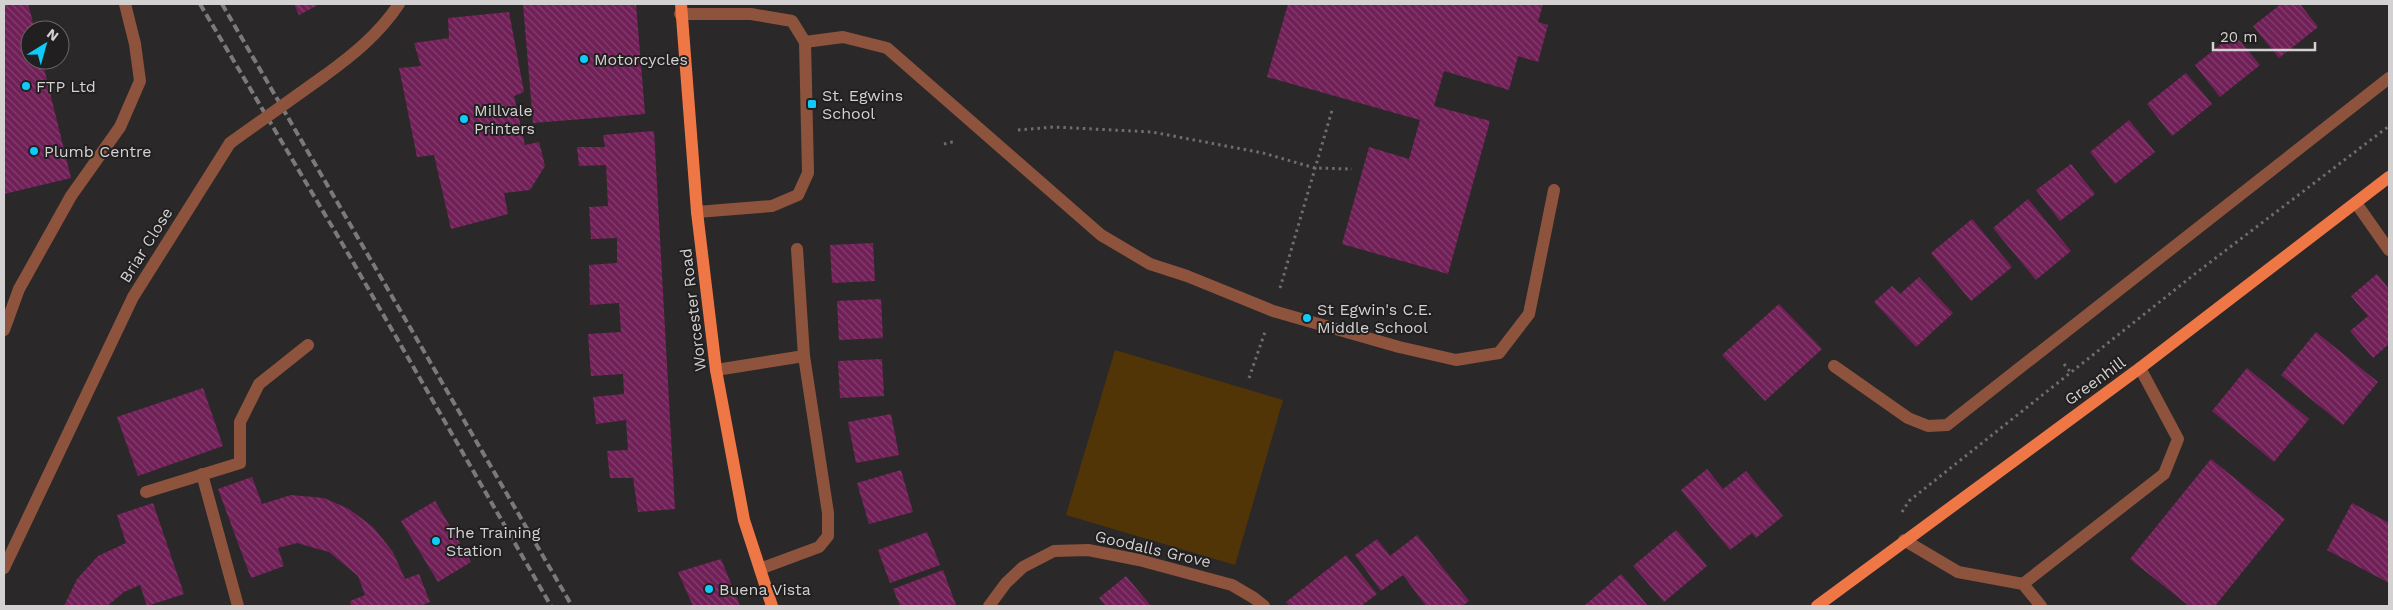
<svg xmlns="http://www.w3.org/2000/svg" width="2393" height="610" viewBox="0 0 2393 610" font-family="'Work Sans',sans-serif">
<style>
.garden{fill:#523507}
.building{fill:url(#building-back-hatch)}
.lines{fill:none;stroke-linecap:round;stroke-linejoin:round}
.path{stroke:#706d6e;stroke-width:3;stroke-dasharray:2.5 4;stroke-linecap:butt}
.minor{stroke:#8d533c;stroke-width:12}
.major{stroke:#ef7745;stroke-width:12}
.rail{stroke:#7b7979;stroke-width:4;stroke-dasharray:8 4;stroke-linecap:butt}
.minor-bridge{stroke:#8d533c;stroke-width:12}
.poi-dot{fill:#0fcafa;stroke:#211f1f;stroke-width:2}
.labels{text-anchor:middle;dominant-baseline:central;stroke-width:4;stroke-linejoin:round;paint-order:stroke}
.poi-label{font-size:16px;fill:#d3d1d1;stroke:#211f1f;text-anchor:start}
.street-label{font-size:16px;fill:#d3d1d1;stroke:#211f1f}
</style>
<defs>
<pattern id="building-back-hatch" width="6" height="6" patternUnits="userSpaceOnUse" patternTransform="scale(1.25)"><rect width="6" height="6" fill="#702057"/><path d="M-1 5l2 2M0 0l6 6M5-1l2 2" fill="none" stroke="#843f6e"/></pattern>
</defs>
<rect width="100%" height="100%" fill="#2b2829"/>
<path class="garden" d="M 1115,350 L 1283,400 L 1235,565 L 1066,515 Z"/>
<g class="building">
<path d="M 4,4 L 28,4 L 35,30 L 30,30 L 30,60 L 42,60 L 71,178 L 4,194 Z"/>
<path d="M 294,4 L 320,4 L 299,15 Z"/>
<path d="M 523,4 L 636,4 L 645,114 L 533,123 Z"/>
<path d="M 1288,4 L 1543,4 L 1538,22 L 1548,25 L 1538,62 L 1518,56 L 1509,90 L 1444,71 L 1434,106 L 1490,121 L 1448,274 L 1342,244 L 1369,147 L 1409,159 L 1420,120 L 1267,77 Z"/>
<path d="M 2281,4 L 2300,4 L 2318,27 L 2279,58 L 2253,26 Z"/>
<path d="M 509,12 L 524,92 L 514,96 L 525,145 L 539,142 L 545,166 L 530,190 L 504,193 L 508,214 L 451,229 L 434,155 L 417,157 L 399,68 L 421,66 L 414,43 L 449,38 L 448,18 Z"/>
<path d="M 2234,34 L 2260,65 L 2220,97 L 2195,65 Z"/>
<path d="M 2186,73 L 2212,104 L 2172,136 L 2147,104 Z"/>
<path d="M 2129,120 L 2155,152 L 2115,184 L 2090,152 Z"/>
<path d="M 654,131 L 675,509 L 638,512 L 633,478 L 610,478 L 607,451 L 628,450 L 626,420 L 596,424 L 593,397 L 624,394 L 623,374 L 591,376 L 588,334 L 621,332 L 619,303 L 590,305 L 589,265 L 617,263 L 617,238 L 591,239 L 589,207 L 608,206 L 606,165 L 579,166 L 577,147 L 605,147 L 603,135 Z"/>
<path d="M 2071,164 L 2095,194 L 2060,221 L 2036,190 Z"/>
<path d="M 2028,199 L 2071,251 L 2036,280 L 1993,228 Z"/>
<path d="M 1972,219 L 2012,267 L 1971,301 L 1931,253 Z"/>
<path d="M 873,243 L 875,281 L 832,283 L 830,245 Z"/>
<path d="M 2377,274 L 2389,289 L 2389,344 L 2373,358 L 2350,331 L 2368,316 L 2351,296 Z"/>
<path d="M 1919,277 L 1953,313 L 1916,347 L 1874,302 L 1892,286 L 1900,294 Z"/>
<path d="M 881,299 L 883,338 L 839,340 L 837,301 Z"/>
<path d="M 1779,304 L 1822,349 L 1765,401 L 1722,355 Z"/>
<path d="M 2316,332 L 2378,382 L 2343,425 L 2281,375 Z"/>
<path d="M 882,359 L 884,396 L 840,398 L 838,361 Z"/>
<path d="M 2247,368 L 2309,419 L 2274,462 L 2212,411 Z"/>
<path d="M 203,388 L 223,446 L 138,476 L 117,417 Z"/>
<path d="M 891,414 L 899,455 L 856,463 L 848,422 Z"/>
<path d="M 2211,459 L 2285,519 L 2215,606 L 2189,606 L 2130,559 Z"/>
<path d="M 1707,469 L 1723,489 L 1746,471 L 1783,516 L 1756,538 L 1752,533 L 1730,550 L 1681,490 Z"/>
<path d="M 901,470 L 913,512 L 869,524 L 857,483 Z"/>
<path d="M 252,477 L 262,504 L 291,495 L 324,498 L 349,509 L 373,527 L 393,552 L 405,579 L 419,574 L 430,602 L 420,606 L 351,606 L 350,601 L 365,595 L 358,576 L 329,552 L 297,543 L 278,548 L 284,566 L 251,578 L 218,489 Z"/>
<path d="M 435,501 L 471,562 L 438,582 L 401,521 Z"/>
<path d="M 153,503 L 184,594 L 147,606 L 140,585 L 124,592 L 107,606 L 64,606 L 77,579 L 98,556 L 126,543 L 117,515 Z"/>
<path d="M 2352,503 L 2389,523 L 2389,583 L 2327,550 Z"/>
<path d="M 1676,530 L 1707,566 L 1664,602 L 1633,566 Z"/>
<path d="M 927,532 L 940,565 L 890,583 L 878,550 Z"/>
<path d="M 1417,535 L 1469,601 L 1462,606 L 1426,606 L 1403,575 L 1381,591 L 1355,555 L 1377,539 L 1390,556 Z"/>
<path d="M 1346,555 L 1377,594 L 1361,606 L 1290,606 L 1286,602 Z"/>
<path d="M 721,559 L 740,606 L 693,606 L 678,572 Z"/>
<path d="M 943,570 L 956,605 L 900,606 L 893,589 Z"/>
<path d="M 1621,574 L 1648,606 L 1584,606 Z"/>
<path d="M 1126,576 L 1151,606 L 1106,606 L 1099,598 Z"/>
</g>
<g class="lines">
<g class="path">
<path d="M 1018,130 L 1054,127 L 1152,132 L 1263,153 L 1315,168 L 1352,169"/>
<path d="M 944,144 L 956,141"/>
<path d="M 1280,288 L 1333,107"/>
<path d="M 2064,364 L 2072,374"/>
<path d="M 1249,378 L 1265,332"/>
<path d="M 1902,512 L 1909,501 L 2196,273 L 2389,126"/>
</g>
<g class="minor">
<path d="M 680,14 L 751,14 L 792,21 L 805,42 L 808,173 L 798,195 L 772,206 L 697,212"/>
<path d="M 805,42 L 843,37 L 887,48 L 1101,235 L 1150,264 L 1187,276 L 1273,311 L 1399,347 L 1456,360 L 1499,353 L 1529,314 L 1554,190"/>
<path d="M 324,76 C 353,55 379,34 399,4"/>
<path d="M 2356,203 L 2389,250"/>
<path d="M 4,330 L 19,289 L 71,196 L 120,127 L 140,81 L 135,44 L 125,4"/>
<path d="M 1834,366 L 1908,418 L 1928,426 L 1947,425 L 2389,78"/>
<path d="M 716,370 L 804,356"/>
<path d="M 202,474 L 238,606"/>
<path d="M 146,492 L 240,463 L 240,422 L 259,384 L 308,345"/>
<path d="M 1904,540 L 1958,572 L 2023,584 L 2041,606"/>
<path d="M 4,568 L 133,297 L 230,143"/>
<path d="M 760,569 L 819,547 L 828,536 L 828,513 L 804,356 L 797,249"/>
<path d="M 2023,584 L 2164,474 L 2178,439 L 2140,368"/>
<path d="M 989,606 L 1006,583 L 1023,567 L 1054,551 L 1088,550 L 1139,560 L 1232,585 L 1254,598 L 1264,606"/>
</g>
<g class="major">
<path d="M 681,4 L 697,212 L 716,370 L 744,520 L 772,606"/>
<path d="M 1817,606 L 2140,368 L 2389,177"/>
</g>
<g class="rail">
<path d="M 200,4 L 346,250 L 551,606"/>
<path d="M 222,4 L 572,606"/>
</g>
<path class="minor-bridge" d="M 230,143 L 324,76"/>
</g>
<g class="poi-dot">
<circle cx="584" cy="59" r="5"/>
<circle cx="26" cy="86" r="5"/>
<rect x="807" y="99" width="10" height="10" rx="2.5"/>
<circle cx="464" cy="119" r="5"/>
<circle cx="34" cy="151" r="5"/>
<circle cx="1307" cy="318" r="5"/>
<circle cx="436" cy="541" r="5"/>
<circle cx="709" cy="589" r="5"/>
</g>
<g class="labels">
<g class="poi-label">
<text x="594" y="59">Motorcycles</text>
<text x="36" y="86">FTP Ltd</text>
<text x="822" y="95">St. Egwins<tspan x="822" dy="18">School</tspan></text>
<text x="474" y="110">Millvale<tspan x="474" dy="18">Printers</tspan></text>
<text x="44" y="151">Plumb Centre</text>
<text x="1317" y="309">St Egwin's C.E.<tspan x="1317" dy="18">Middle School</tspan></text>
<text x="446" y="532">The Training<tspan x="446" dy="18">Station</tspan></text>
<text x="719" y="589">Buena Vista</text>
</g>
<g class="street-label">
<text transform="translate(146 245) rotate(-58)">Briar Close</text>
<text transform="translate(693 310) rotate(-97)">Worcester Road</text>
<text transform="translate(2095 381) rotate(-36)">Greenhill</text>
<text transform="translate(1153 549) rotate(13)">Goodalls Grove</text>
</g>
</g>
<rect width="2393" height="610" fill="none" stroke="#d3d1d1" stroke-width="10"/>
<g transform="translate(45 45) rotate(37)"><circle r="24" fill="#211f1f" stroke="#686666"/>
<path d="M0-4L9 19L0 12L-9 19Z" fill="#0fcafa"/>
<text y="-8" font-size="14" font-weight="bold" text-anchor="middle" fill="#d3d1d1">N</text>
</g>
<path d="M2213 42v8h102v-8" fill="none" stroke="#d3d1d1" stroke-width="2.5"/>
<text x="2220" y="42" font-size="15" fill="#d3d1d1" stroke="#211f1f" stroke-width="4" paint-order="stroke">20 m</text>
</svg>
